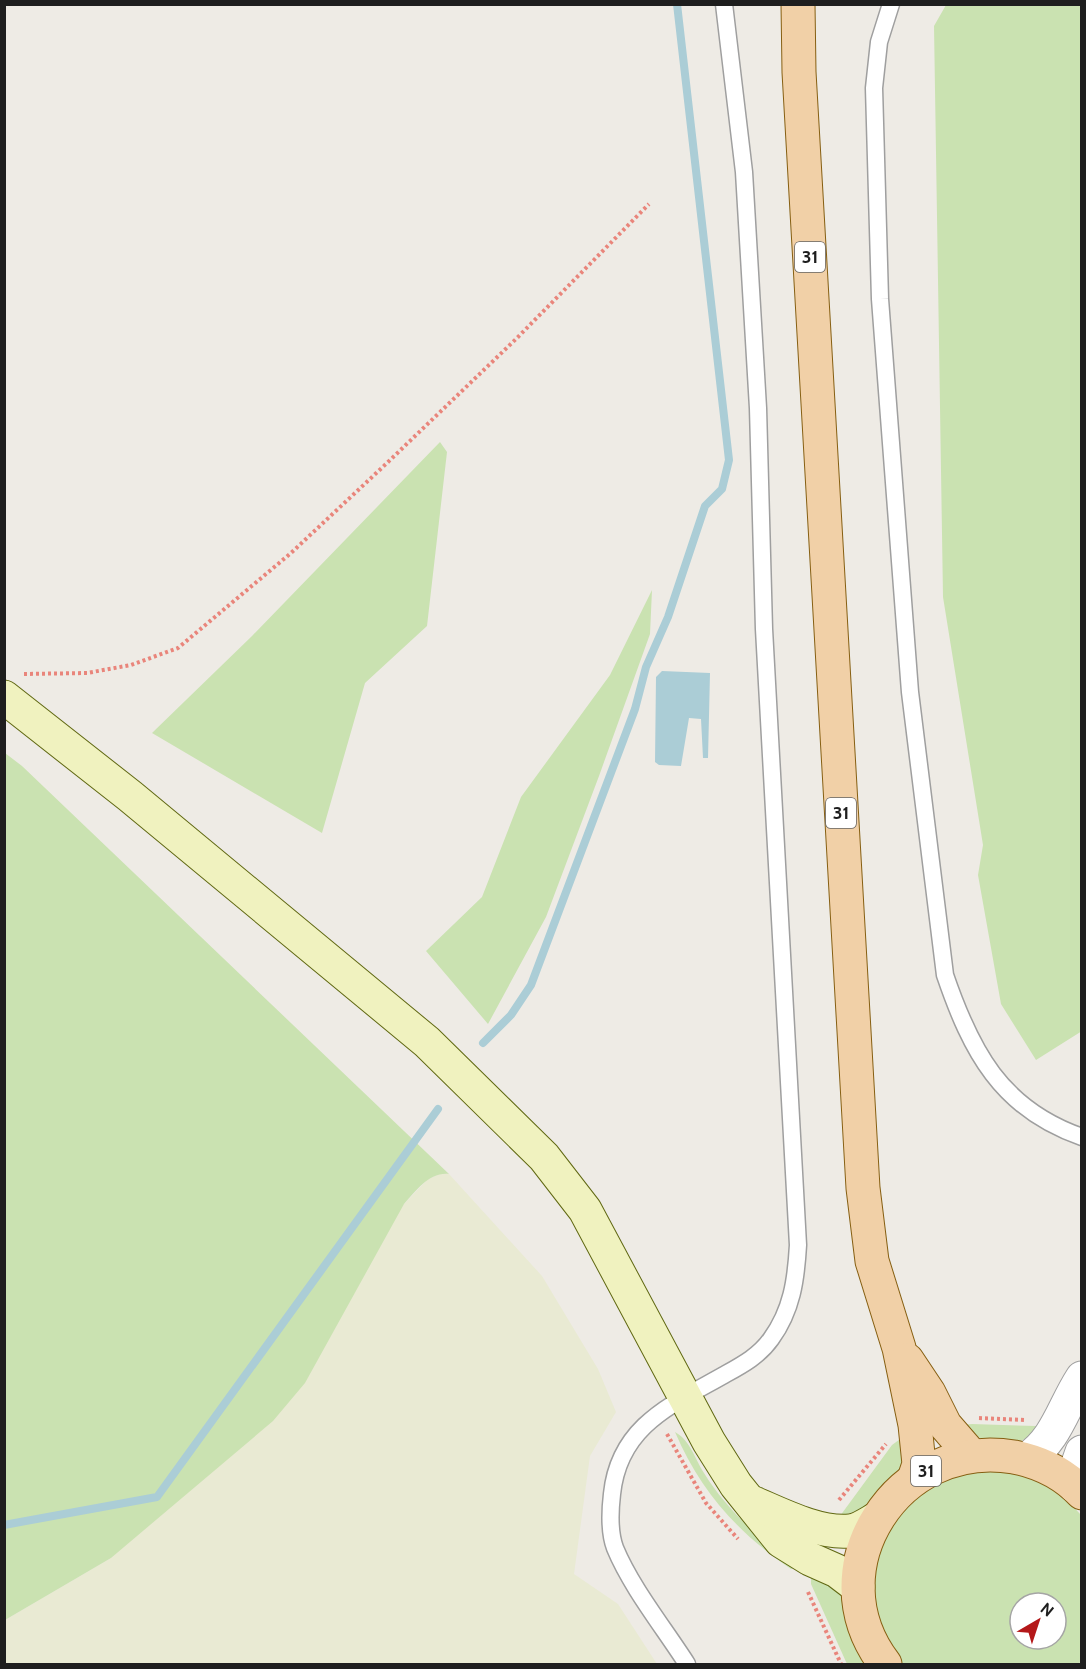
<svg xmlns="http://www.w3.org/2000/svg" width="1086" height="1669" viewBox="0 0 1086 1669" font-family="Cabin,sans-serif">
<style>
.farmland{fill:#e9ead3}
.grass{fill:#cae2b1;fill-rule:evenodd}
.water{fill:#abcdd6}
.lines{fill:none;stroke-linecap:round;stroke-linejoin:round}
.stream{stroke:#abcdd6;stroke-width:8}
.service-casing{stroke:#9f9f9f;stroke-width:19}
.minor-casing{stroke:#9f9f9f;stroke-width:35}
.secondary-casing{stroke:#606812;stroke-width:35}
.primary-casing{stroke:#865f12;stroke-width:35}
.path{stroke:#e9857b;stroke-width:4;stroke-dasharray:3 3;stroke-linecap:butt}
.service{stroke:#fff;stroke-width:16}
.minor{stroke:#fff;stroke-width:33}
.secondary{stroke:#f0f2bf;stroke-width:33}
.primary{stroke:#f1d0a7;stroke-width:33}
.labels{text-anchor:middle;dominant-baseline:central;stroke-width:6;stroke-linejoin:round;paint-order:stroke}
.shield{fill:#fff;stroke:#626262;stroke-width:1.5}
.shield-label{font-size:18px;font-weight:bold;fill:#1e1e1e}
</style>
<rect width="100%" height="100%" fill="#eeebe5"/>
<path class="farmland" d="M 441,1173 L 449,1174 L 542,1276 L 598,1369 L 616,1412 L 590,1456 L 574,1574 L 618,1604 L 657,1664 L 5,1664 L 5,1620 L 111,1558 L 404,1204 L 427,1180 Z"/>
<g class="grass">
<path d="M 946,5 L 1081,5 L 1082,1031 L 1036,1060 L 1001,1004 L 978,875 L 983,845 L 943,597 L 934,26 Z"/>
<path d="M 440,442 L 447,452 L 427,626 L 365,683 L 322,833 L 152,733 L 252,636 Z"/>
<path d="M 652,590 L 650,634 L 599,776 L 546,917 L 488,1024 L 426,951 L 482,897 L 521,797 L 610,675 Z"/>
<path d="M 5,753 L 22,766 L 449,1174 C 429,1172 416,1191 404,1204 L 305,1383 L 273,1421 L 111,1558 L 5,1620 Z"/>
<path d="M 972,1424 L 1036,1426 L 1043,1428 C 1010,1451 993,1450 961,1425 Z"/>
<path d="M 675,1432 C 690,1440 695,1459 704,1473 C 728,1512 762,1540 797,1568 L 791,1569 C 739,1534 700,1491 675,1432 Z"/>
<path d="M 907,1434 C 906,1444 906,1454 903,1463 C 896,1489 864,1511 840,1516 L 892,1445 Z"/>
<path d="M 999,1470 C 1035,1479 1056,1486 1081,1515 L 1082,1661 L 1078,1664 L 899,1664 L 872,1606 L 877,1548 L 909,1500 L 960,1473 ZM 1020,1603 L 1056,1603 L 1056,1639 L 1020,1639 Z"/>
<path d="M 811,1571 L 832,1584 L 844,1600 L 866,1664 L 847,1664 L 811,1584 Z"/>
</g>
<path class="water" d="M 662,671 L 710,673 L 708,758 L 703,758 L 701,719 L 689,718 L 681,766 L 659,765 L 655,762 L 656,677 Z"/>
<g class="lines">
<g class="stream">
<path d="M 483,1043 L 511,1015 L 531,985 L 635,709 L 646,667 L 668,617 L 705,506 L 722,489 L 729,460 L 677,4"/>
<path d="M 4,1525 L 157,1497 L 438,1109"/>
</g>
<defs>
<g id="service">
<path d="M 891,4 L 879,42 L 874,88 L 880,299 L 910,692 L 945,975 C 971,1051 1001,1109 1082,1137"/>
<path d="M 687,1664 C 664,1628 631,1587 615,1548 C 609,1532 610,1511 612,1494 C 619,1426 671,1405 724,1375 C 742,1365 759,1356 771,1339 C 792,1310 796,1280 798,1245 L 764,629 L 758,408 L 744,172 L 724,4"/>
</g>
<g id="minor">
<path d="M 1027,1459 C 1057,1439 1063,1407 1082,1378"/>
<path d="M 1075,1486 L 1075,1472 L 1082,1452"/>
</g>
<g id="secondary">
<path d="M 4,697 L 130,796 L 427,1042 L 544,1157 L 585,1210 L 709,1442 L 736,1485 L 781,1541 L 810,1559 L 837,1571 L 858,1587"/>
<path d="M 754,1503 C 782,1515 819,1534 850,1531 C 859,1530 869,1523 876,1519"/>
</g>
<g id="primary">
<path d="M 798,4 L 799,72 L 863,1188 L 872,1261 L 899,1348 L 915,1425 L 919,1464 L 914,1479"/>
<path d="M 907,1360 L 929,1393 L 945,1425 L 971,1455"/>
<path d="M 885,1664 C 812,1569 898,1437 1014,1457 C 1039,1462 1064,1474 1082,1493"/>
</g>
</defs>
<use href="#service" class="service-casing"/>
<use href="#minor" class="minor-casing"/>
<use href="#secondary" class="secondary-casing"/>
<use href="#primary" class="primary-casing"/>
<g class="path">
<path d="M 24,674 L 87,673 L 131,665 L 178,648 L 291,553 L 387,463 L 516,339 L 649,204"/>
<path d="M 979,1418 L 1026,1420"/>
<path d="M 667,1434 L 706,1503 L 738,1539"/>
<path d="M 839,1500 L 886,1444"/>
<path d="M 808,1592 L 841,1664"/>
</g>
<use href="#service" class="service"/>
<use href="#minor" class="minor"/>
<use href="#secondary" class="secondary"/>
<use href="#primary" class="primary"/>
</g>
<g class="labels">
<g class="shield">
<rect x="795" y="242" width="30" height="30" rx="4.5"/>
<rect x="826" y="798" width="30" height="30" rx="4.5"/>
<rect x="911" y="1456" width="30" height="30" rx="4.5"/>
</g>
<g class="shield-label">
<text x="810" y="257">31</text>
<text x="841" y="813">31</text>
<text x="926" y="1471">31</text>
</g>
</g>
<rect width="1086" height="1669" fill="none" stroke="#1e1e1e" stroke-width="12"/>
<g transform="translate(1038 1621) rotate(39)"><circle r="28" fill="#ffffff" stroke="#a5a5a5" stroke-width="1.5"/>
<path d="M0-4.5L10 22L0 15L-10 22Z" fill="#b41819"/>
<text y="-9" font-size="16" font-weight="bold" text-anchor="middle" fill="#1e1e1e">N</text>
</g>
</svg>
